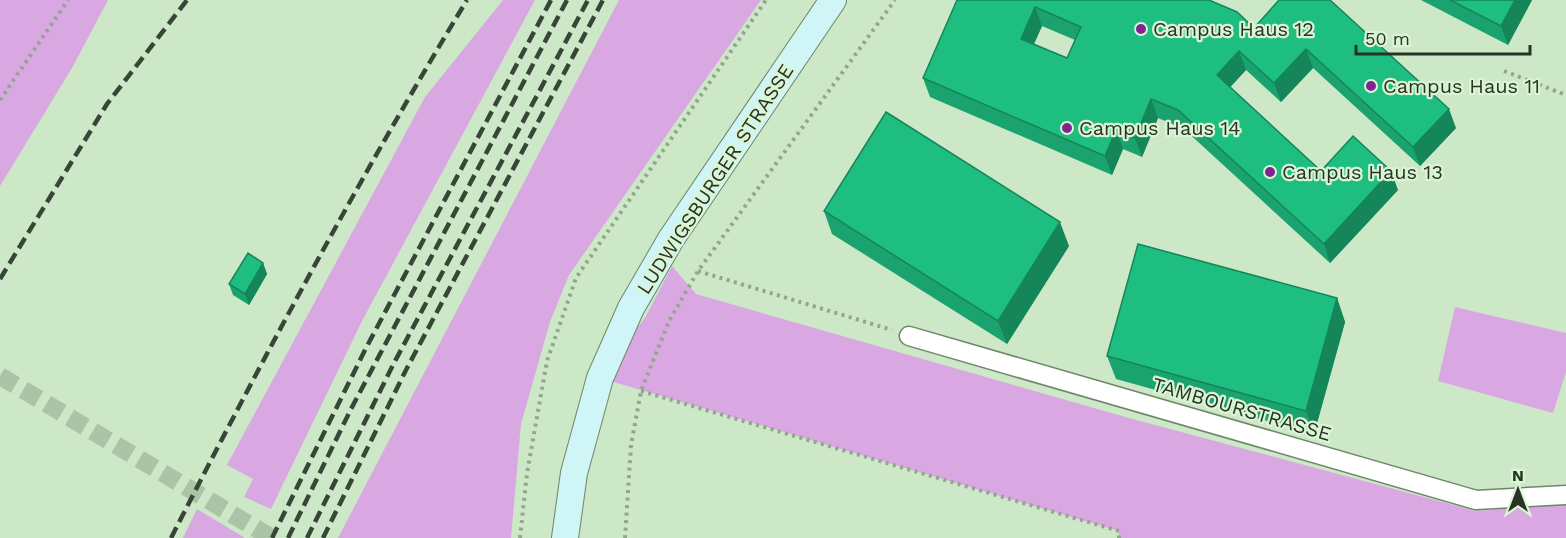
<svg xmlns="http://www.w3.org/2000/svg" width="1566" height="538" viewBox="0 0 1566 538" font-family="'Work Sans',sans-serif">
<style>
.green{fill:#d9a8e3}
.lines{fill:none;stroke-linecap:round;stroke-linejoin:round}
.minor-tunnel{stroke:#abc4a7;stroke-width:18;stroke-dasharray:18 9;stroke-linecap:butt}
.minor-casing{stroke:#6d8668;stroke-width:21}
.secondary-casing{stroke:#6d8668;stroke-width:28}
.path{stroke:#91a68d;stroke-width:4;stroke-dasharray:3 4.5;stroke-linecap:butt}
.minor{stroke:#fff;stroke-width:18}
.secondary{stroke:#d0f5f7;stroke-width:26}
.rail{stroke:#394537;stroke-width:4.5;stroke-dasharray:12 6;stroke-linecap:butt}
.wall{fill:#1aa36f;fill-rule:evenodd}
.shaded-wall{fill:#15855a}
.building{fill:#1ebe81;stroke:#15855a;stroke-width:1.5;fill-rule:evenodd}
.poi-dot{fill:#7f2491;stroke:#d9f5d4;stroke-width:2}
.labels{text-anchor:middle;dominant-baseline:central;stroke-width:4.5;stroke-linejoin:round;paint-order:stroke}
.poi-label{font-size:20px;fill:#283226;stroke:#d9f5d4;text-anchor:start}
.street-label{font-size:20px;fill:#283226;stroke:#d9f5d4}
</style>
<rect width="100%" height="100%" fill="#cce8c7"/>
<g class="green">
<path d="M 0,0 L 108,0 L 72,68 L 0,186 Z"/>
<path d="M 503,0 L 535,0 L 362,321 L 271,509 L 244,497 L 253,479 L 227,465 L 425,97 Z"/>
<path d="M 619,0 L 761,0 L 569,275 L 550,322 L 521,424 L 511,538 L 338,538 Z"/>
<path d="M 672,266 L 696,294 L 1129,418 L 1476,511 L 1566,504 L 1566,538 L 1119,538 L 1119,531 L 600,378 L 646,316 Z"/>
<path d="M 1455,307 L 1566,333 L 1566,372 L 1553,413 L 1438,381 Z"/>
<path d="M 197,509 L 245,538 L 183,538 Z"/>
</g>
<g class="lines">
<path class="minor-tunnel" d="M 0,376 L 272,538"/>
<defs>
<path id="minor" d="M 909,336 L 1476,500 L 1566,495"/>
<path id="secondary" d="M 565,538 L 574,473 L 600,378 L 631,308 L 671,239 L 833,0"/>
</defs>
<use href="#minor" class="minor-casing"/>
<use href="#secondary" class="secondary-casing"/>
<g class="path">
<path d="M 1504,71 L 1566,95"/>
<path d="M 0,100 L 68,0"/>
<path d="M 698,271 L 892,330"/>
<path d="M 641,391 L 1119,531 L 1119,538"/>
<path d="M 520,538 L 527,473 L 547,361 L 576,278 L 766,0"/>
<path d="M 625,538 L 631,445 L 641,391 L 669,321 L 698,271 L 895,0"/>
</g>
<use href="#minor" class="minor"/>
<use href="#secondary" class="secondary"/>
<g class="rail">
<path d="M 0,279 L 107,104 L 187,0"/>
<path d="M 171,538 C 264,356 361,175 467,0"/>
<path d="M 272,538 L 366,348 L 551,0"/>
<path d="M 288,538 L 351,409 L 567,0"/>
<path d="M 307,538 L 394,363 L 588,0"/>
<path d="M 323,538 L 406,370 L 603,0"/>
</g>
</g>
<g class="wall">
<path d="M 957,0 L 1254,28 L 1279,0 L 1456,128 L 1420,166 L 1313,68 L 1281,102 L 1246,70 L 1230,87 L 1321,171 L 1398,190 L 1330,263 L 1184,129 L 1158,118 L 1142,157 L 1123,149 L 1112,175 L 930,97 L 923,78 ZM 1042,26 L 1075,40 L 1067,58 L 1034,44 Z"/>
<path d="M 1421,0 L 1532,0 L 1508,45 Z"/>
<path d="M 824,211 L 1069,246 L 1007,344 L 832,234 Z"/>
<path d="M 263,263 L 267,274 L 249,305 L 233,295 L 229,284 Z"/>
<path d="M 1337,298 L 1345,322 L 1314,434 L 1116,379 L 1107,356 Z"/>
</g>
<g class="shaded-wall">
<path d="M 1515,0 L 1532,0 L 1508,45 L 1501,26 Z"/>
<path d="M 1035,7 L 1042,26 L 1028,57 L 1021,39 Z"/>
<path d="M 1306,49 L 1313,68 L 1281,102 L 1274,83 Z"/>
<path d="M 1239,51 L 1246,70 L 1224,94 L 1217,75 Z"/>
<path d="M 1151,99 L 1158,118 L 1142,157 L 1135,138 Z"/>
<path d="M 1449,109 L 1456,128 L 1420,166 L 1413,147 Z"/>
<path d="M 1116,130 L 1123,149 L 1112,175 L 1105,156 Z"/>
<path d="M 1391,171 L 1398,190 L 1330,263 L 1324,244 Z"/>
<path d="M 1060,222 L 1069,246 L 1007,344 L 998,321 Z"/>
<path d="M 263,263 L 267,274 L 249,305 L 245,294 Z"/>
<path d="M 1337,298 L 1345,322 L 1314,434 L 1306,411 Z"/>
</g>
<g class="building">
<path d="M 957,0 L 1209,0 L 1237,12 L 1254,28 L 1279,0 L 1330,0 L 1449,109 L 1413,147 L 1306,49 L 1274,83 L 1239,51 L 1217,75 L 1321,171 L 1353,136 L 1391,171 L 1324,244 L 1178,110 L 1151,99 L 1135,138 L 1116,130 L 1105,156 L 923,78 ZM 1035,7 L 1081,27 L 1067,58 L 1021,39 Z"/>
<path d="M 1450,0 L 1515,0 L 1501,26 Z"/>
<path d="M 886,112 L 1060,222 L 998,321 L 824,211 Z"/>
<path d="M 1138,244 L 1337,298 L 1306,411 L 1107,356 Z"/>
<path d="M 248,253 L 263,263 L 245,294 L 229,284 Z"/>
</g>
<g class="poi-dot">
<circle cx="1141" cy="29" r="6"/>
<circle cx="1371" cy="86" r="6"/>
<circle cx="1067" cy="128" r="6"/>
<circle cx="1270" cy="172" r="6"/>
</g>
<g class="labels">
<g class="poi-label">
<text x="1153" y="29">Campus Haus 12</text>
<text x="1383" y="86">Campus Haus 11</text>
<text x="1079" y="128">Campus Haus 14</text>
<text x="1282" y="172">Campus Haus 13</text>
</g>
<g class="street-label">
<text transform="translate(715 179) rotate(-57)">LUDWIGSBURGER STRASSE</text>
<text transform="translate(1242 409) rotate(16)">TAMBOURSTRASSE</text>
</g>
</g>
<g transform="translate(1518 490)" stroke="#d9f5d4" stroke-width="4.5" paint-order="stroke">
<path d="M0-4.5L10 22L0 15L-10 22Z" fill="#283226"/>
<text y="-9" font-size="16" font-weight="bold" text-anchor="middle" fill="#283226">N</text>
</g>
<path d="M1356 45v9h174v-9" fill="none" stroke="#283226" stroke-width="3"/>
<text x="1365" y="45" font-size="18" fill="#283226" stroke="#d9f5d4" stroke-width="4.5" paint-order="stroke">50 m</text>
</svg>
